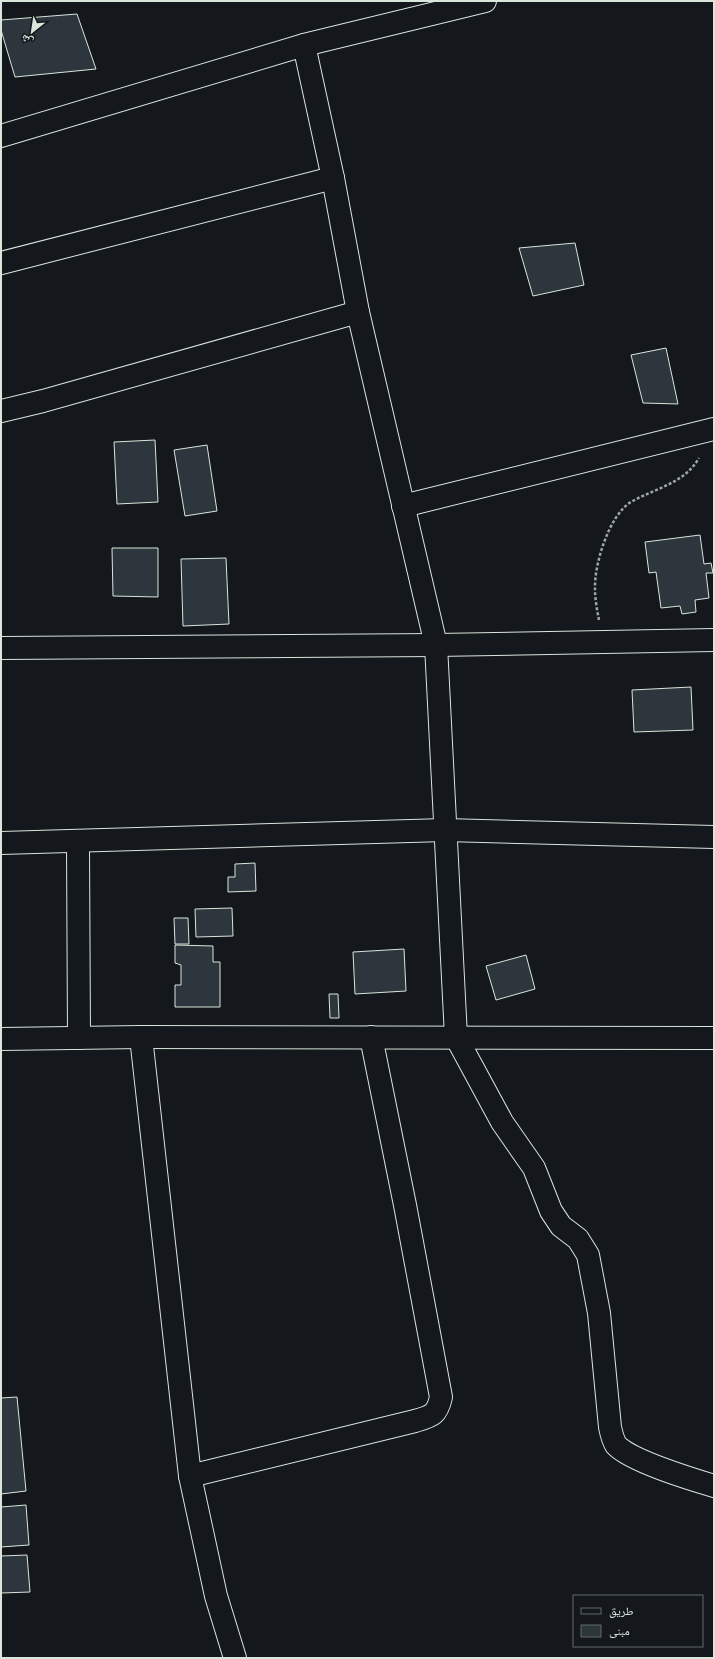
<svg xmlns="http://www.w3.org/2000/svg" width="715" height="1659" viewBox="0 0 715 1659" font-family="'Exo 2','Noto Naskh Arabic',sans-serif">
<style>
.building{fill:#2c363c;stroke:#d8e6dc}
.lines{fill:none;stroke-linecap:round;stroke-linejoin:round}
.street-casing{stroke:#d8e6dc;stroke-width:24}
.path{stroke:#9da8a2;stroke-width:2.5;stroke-dasharray:3 2;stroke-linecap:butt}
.street{stroke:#14181c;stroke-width:22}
</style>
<rect width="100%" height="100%" fill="#14181c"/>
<g class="building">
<path d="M 77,14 L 96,69 L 15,77 L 1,30 L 1,20 Z"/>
<path d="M 575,243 L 584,285 L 533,296 L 519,248 Z"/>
<path d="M 666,348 L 678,404 L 643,403 L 631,355 Z"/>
<path d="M 155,440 L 158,502 L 117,504 L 114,442 Z"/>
<path d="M 207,445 L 217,511 L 185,516 L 174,450 Z"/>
<path d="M 700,535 L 704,564 L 711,563 L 713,573 L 706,573 L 709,598 L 695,600 L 696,612 L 682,614 L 680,606 L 661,608 L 656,572 L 649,573 L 645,542 Z"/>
<path d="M 112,548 L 158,548 L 158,597 L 113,596 Z"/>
<path d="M 226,558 L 229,624 L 183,626 L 181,559 Z"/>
<path d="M 691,687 L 693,730 L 634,732 L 632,690 Z"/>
<path d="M 255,863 L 256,891 L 228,892 L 228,877 L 235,877 L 235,864 Z"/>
<path d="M 232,908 L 233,936 L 196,937 L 195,909 Z"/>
<path d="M 174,918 L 188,918 L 189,944 L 175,944 Z"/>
<path d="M 175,945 L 213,946 L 213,962 L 220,962 L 220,1007 L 175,1007 L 175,985 L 181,985 L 181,965 L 175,963 Z"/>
<path d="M 404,949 L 406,991 L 355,994 L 353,952 Z"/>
<path d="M 526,955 L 535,989 L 496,1000 L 486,966 Z"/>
<path d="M 329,994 L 338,994 L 339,1018 L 330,1018 Z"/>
<path d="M 17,1397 L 26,1491 L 1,1494 L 1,1398 Z"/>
<path d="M 26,1505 L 29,1545 L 1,1547 L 1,1507 Z"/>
<path d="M 27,1555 L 30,1592 L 1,1593 L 1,1556 Z"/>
</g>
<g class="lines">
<defs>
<g id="street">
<path d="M 304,45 L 333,178 L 358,312 L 436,645 L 456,1037 L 502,1122 L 534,1168 L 551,1211 L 561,1226 L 578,1239 L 588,1255 L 599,1313 L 610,1427 C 611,1432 613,1440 616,1445 C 631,1461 691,1479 714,1486"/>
<path d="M 1,136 L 304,45 L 485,1"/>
<path d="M 1,263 L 333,178"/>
<path d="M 1,411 L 43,401 L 358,312"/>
<path d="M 403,506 L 714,429"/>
<path d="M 1,648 L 436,645 L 714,640"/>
<path d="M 1,843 L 445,830 L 714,837"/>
<path d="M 78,846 L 79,1038"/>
<path d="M 141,1037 L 190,1476 L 216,1596 L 235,1658"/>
<path d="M 1,1039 L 141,1037 L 714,1038"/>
<path d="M 190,1476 L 415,1421 C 432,1416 437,1415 441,1397 L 405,1205 L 371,1037"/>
</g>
</defs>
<use href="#street" class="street-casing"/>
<path class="path" d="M 599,620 C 597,610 595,599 595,589 C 594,565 609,515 631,502 C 655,488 684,484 699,458"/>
<use href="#street" class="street"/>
</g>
<rect width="715" height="1659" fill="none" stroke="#d8e6dc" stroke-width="4"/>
<rect x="573" y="1595" width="130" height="52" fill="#14181c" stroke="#626a69"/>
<rect x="581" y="1608" width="20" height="6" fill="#14181c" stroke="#626a69"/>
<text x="609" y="1615" font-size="12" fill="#d8e6dc">طريق</text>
<rect x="581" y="1625" width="20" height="12" fill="#2c363c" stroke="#626a69"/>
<text x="609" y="1635" font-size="12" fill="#d8e6dc">مبنى</text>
<g transform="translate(32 32) rotate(210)" stroke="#14181c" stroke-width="3" paint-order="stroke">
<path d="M0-3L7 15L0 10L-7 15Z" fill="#d8e6dc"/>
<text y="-6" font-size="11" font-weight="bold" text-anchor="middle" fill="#d8e6dc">ش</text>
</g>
</svg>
